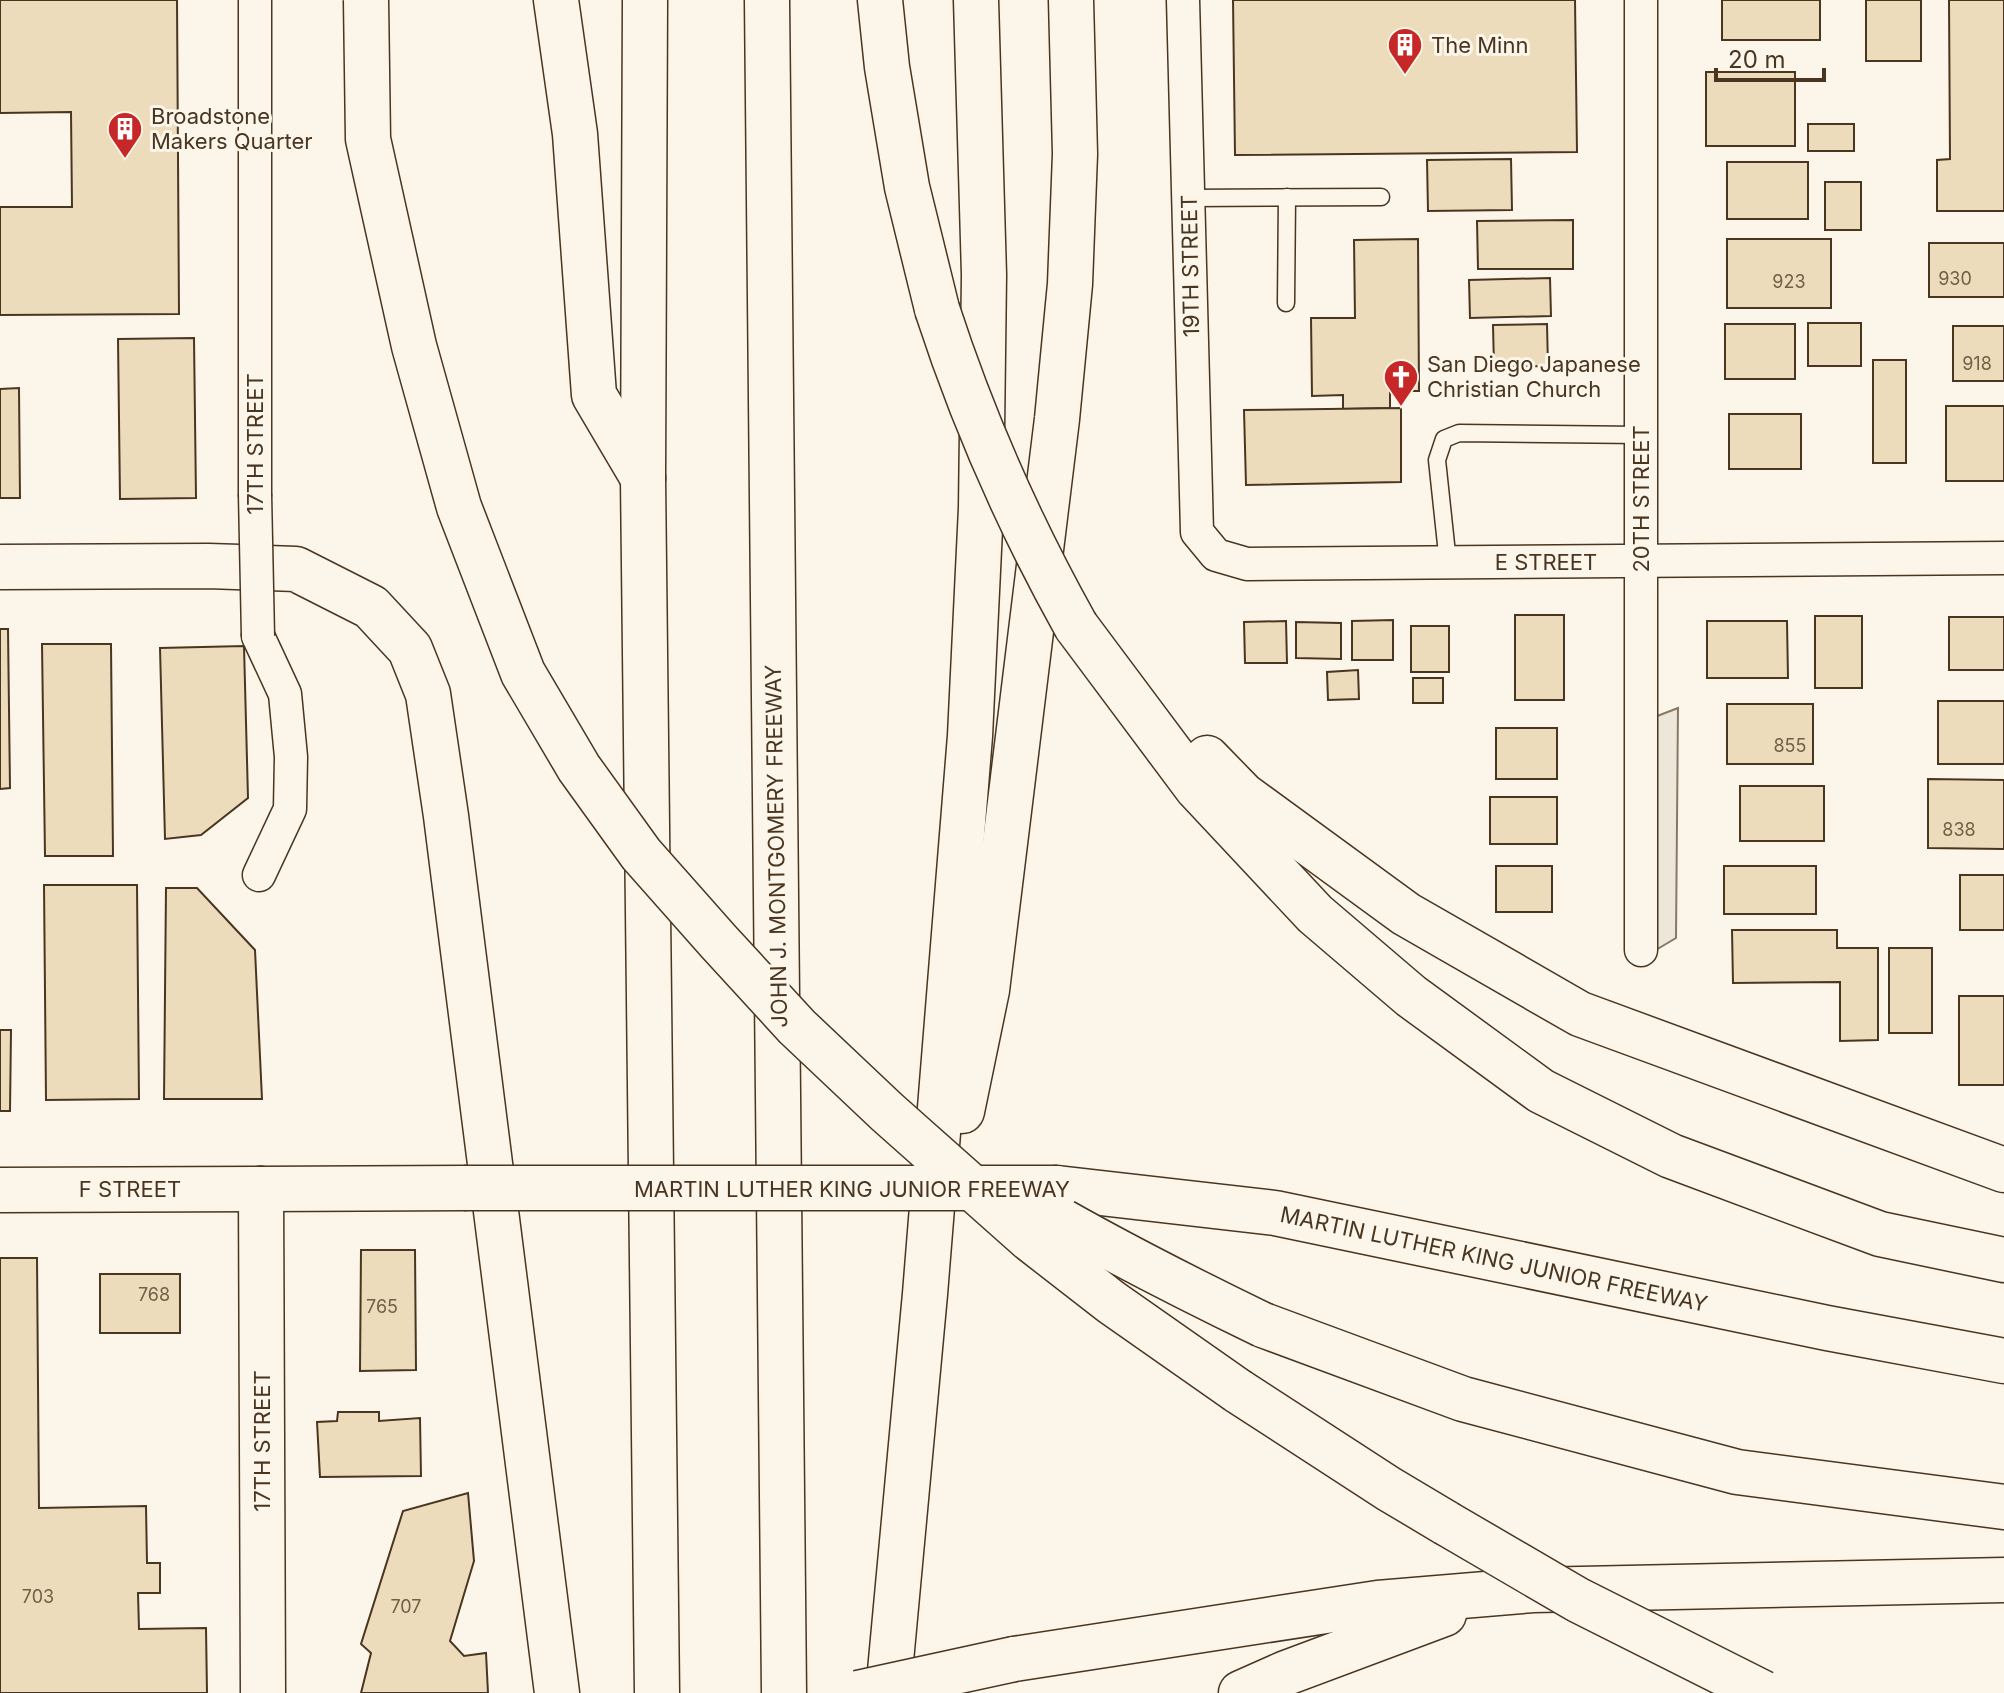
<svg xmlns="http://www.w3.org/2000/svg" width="2004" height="1693" viewBox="0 0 2004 1693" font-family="Inter,sans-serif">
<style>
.parking{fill:#ede7d9;stroke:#887966;stroke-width:2}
.building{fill:#ecdcbc;stroke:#4a3520;stroke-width:2}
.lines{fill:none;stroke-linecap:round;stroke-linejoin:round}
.lane-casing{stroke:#4a3520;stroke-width:19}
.street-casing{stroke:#4a3520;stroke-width:35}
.secondary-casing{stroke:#4a3520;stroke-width:47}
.primary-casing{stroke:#4a3520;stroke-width:47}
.highway-casing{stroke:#4a3520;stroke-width:47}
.lane{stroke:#fbf6e9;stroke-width:16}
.street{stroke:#fbf6e9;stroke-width:32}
.secondary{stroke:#fbf6e9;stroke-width:44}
.primary{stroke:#fbf6e9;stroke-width:44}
.highway{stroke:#fbf6e9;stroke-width:44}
.street-bridge-casing{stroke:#4a3520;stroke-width:35;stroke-linecap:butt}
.highway-bridge-casing{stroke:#4a3520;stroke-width:47;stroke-linecap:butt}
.street-bridge{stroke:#fbf6e9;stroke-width:32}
.highway-bridge{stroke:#fbf6e9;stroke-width:44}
.labels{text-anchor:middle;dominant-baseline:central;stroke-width:6;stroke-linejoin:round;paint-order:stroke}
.number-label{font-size:18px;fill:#725f47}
.poi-label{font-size:22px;fill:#4a3520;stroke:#fbf6e9;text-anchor:start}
.street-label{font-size:22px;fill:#4a3520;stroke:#fbf6e9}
</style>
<rect width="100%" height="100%" fill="#fbf6e9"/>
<path class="parking" d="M 1678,708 L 1676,938 L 1654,951 L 1652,718 Z"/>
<g class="building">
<path d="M 0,0 L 177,0 L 179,314 L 0,315 L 0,207 L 72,207 L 71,112 L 0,113 Z"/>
<path d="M 1233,0 L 1575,0 L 1577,152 L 1235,155 Z"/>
<rect x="1722" y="0" width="98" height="40"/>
<rect x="1866" y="0" width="55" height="61"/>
<path d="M 1949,0 L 2004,0 L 2004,211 L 1937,211 L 1937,160 L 1950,159 Z"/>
<rect x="1706" y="72" width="89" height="74"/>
<rect x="1808" y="124" width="46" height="27"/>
<path d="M 1511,159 L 1512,210 L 1428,211 L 1427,160 Z"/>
<rect x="1727" y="162" width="81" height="57"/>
<rect x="1825" y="182" width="36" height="48"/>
<path d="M 1573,220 L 1573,269 L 1478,269 L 1477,221 Z"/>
<path d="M 1418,239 L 1419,391 L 1390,391 L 1390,408 L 1343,409 L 1343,395 L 1312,396 L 1311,318 L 1355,318 L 1354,240 Z"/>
<rect x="1727" y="239" width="104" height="69"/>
<rect x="1929" y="243" width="75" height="54"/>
<path d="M 1550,278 L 1551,316 L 1470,318 L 1469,280 Z"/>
<rect x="1808" y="323" width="53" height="43"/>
<path d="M 1547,324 L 1548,366 L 1494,367 L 1493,325 Z"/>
<rect x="1725" y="324" width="70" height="55"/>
<rect x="1953" y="326" width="51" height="55"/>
<path d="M 194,338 L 196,498 L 120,499 L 118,339 Z"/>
<rect x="1873" y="360" width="33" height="103"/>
<path d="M 19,388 L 20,498 L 0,498 L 0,389 Z"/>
<rect x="1946" y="406" width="58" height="75"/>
<path d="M 1401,408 L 1401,482 L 1246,485 L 1244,410 Z"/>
<rect x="1729" y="414" width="72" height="55"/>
<rect x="1515" y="615" width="49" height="85"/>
<rect x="1815" y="616" width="47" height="72"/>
<rect x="1949" y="617" width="55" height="53"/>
<path d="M 1393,620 L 1393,660 L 1352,660 L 1352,621 Z"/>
<path d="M 1286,621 L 1287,663 L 1245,663 L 1244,622 Z"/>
<path d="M 1707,621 L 1787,621 L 1788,678 L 1707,678 Z"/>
<path d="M 1296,622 L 1341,623 L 1341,659 L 1296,658 Z"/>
<rect x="1411" y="626" width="38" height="46"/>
<path d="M 0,629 L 8,629 L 10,788 L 0,789 Z"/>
<path d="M 42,644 L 111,644 L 113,856 L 45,856 Z"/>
<path d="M 244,646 L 248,798 L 201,835 L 165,839 L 160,648 Z"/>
<path d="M 1358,670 L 1359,699 L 1328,700 L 1327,672 Z"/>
<rect x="1413" y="678" width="30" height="25"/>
<rect x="1938" y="701" width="66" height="63"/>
<rect x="1727" y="704" width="86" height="60"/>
<rect x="1496" y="728" width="61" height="51"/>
<path d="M 1928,779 L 2004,780 L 2004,849 L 1928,848 Z"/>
<rect x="1740" y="786" width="84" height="55"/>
<rect x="1490" y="797" width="67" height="47"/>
<rect x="1496" y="866" width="56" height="46"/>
<rect x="1724" y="866" width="92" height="48"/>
<rect x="1960" y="875" width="44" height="55"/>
<path d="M 44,885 L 137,885 L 139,1099 L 46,1100 Z"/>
<path d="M 166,888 L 197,888 L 255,950 L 262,1099 L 164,1099 Z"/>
<path d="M 1732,930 L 1837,930 L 1837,948 L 1878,948 L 1878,1040 L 1840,1041 L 1840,982 L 1733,983 Z"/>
<rect x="1889" y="948" width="43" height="85"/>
<rect x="1959" y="996" width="45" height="89"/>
<path d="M 0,1030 L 11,1030 L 10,1111 L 0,1111 Z"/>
<path d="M 361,1250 L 415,1250 L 416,1370 L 360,1371 Z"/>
<path d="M 0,1258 L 37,1258 L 39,1508 L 146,1506 L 147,1563 L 160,1563 L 160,1593 L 138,1593 L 139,1629 L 206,1628 L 207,1693 L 0,1693 Z"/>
<rect x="100" y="1274" width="80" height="59"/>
<path d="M 338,1412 L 379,1412 L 379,1421 L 420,1418 L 421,1476 L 320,1477 L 317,1422 L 337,1421 Z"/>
<path d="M 468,1493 L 474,1561 L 450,1641 L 464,1656 L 486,1653 L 488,1693 L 361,1693 L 371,1653 L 361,1644 L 403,1511 Z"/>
</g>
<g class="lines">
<defs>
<g id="lane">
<path d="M 1188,198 L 1381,197"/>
<path d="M 1286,303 L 1287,197"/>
<path d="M 1448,563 L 1437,460 L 1444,439 L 1459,433 L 1641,435"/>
</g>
<g id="street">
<path d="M 255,0 L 255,494"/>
<path d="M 1183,0 L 1197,532 L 1216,555 L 1247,564 L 2004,558"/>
<path d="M 1641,0 L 1641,950"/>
<path d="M 258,636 L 285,694 L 291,757 L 290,809 L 259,875"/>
</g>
<path id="secondary" d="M 261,1189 L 263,1693"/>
<path id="primary" d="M 0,1190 L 261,1189"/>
<g id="highway">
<path d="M 556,0 L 575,134 L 594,395 L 643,478"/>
<path d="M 645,0 L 643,479 L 657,1693"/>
<path d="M 767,0 L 784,1693"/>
<path d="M 880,0 L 887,67 L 907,187 L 937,309"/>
<path d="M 0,567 L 208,566 L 296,569 L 371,607 L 410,649 L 428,694 L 446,816 L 557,1693"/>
<path d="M 1076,626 L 1197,788 L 1315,914 L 1411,996 L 1541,1091 L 1671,1156 L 1880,1234 L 2004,1260"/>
<path d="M 1207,758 L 1243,795 L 1406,914 L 1580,1014 L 2004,1170"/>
<path d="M 962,1111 L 987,990 L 1057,419 L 1070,284 L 1075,154 L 1071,0"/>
<path d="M 1057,1188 L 1275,1213 L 1827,1328 L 2004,1361"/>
<path d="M 261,1189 L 464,1188"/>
<path d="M 1263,1325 L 1463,1399 L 1737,1472 L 2004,1507"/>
<path d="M 1238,1391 L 1389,1489 L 1446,1523"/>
<path d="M 1014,1659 L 1378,1603 L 1533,1590 L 2004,1580"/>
<path d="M 888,1693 L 925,1294 L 970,736 L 981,508 L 984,275 L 976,0"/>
<path d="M 1241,1693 L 1286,1673 L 1444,1614"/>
</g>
</defs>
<use href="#lane" class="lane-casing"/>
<use href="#street" class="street-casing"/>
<use href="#secondary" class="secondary-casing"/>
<use href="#primary" class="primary-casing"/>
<use href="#highway" class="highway-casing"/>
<use href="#lane" class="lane"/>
<use href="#street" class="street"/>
<use href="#secondary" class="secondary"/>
<use href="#primary" class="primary"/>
<use href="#highway" class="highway"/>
<defs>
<path id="street-bridge" d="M 255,494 L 258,636"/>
<g id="highway-bridge">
<path d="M 366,0 L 368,139 L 414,346 L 459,507 L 523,673 L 579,768 L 641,854 L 718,941 L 797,1027 L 887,1112 L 1030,1239 L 1111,1302 L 1238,1391"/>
<path d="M 937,309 C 973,420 1019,524 1076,626"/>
<path d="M 464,1188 L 1057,1188"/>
<path d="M 1007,1189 C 1090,1239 1176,1283 1263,1325"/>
<path d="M 1446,1523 L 1578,1600 L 1763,1693"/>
<path d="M 858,1693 L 1014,1659"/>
</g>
</defs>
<use href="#street-bridge" class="street-bridge-casing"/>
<use href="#highway-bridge" class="highway-bridge-casing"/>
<use href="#street-bridge" class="street-bridge"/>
<use href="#highway-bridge" class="highway-bridge"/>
</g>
<defs>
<symbol id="building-pin" viewBox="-11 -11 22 30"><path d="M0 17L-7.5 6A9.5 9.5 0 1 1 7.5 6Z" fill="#c62828" stroke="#fbf6e9"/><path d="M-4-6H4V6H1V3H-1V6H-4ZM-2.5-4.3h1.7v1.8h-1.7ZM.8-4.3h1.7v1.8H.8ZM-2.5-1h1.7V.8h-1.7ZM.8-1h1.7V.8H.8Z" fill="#fff"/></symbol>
<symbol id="church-pin" viewBox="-11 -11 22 30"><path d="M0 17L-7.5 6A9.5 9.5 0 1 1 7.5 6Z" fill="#c62828" stroke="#fbf6e9"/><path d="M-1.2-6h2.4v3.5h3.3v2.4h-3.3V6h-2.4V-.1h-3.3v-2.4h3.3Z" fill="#fff"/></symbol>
</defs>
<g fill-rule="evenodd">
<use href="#building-pin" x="1385" y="25" width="40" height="54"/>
<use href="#building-pin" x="105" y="109" width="40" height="54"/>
<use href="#church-pin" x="1381" y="357" width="40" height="54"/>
</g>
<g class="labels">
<g class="number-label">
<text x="1955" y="278">930</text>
<text x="1789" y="281">923</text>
<text x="1977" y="363">918</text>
<text x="1790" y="745">855</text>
<text x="1959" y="829">838</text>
<text x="154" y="1294">768</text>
<text x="382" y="1306">765</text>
<text x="38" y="1596">703</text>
<text x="406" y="1606">707</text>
</g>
<g class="poi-label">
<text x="1431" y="45">The Minn</text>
<text x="151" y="116">Broadstone<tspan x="151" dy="25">Makers Quarter</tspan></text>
<text x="1427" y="364">San Diego Japanese<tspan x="1427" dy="25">Christian Church</tspan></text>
</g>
<g class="street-label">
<text transform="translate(1190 266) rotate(-91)">19TH STREET</text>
<text transform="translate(255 444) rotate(-90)">17TH STREET</text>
<text transform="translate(1641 499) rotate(-90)">20TH STREET</text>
<text x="1546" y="562">E STREET</text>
<text transform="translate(776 846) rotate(-91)">JOHN J. MONTGOMERY FREEWAY</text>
<text x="130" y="1189">F STREET</text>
<text x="852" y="1189">MARTIN LUTHER KING JUNIOR FREEWAY</text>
<text transform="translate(1494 1259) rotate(12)">MARTIN LUTHER KING JUNIOR FREEWAY</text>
<text transform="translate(262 1441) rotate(-90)">17TH STREET</text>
</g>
</g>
<path d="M1716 68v12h108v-12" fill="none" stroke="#4a3520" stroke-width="4"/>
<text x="1728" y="68" font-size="24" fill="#4a3520" stroke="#fbf6e9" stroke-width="6" paint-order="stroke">20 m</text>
</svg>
